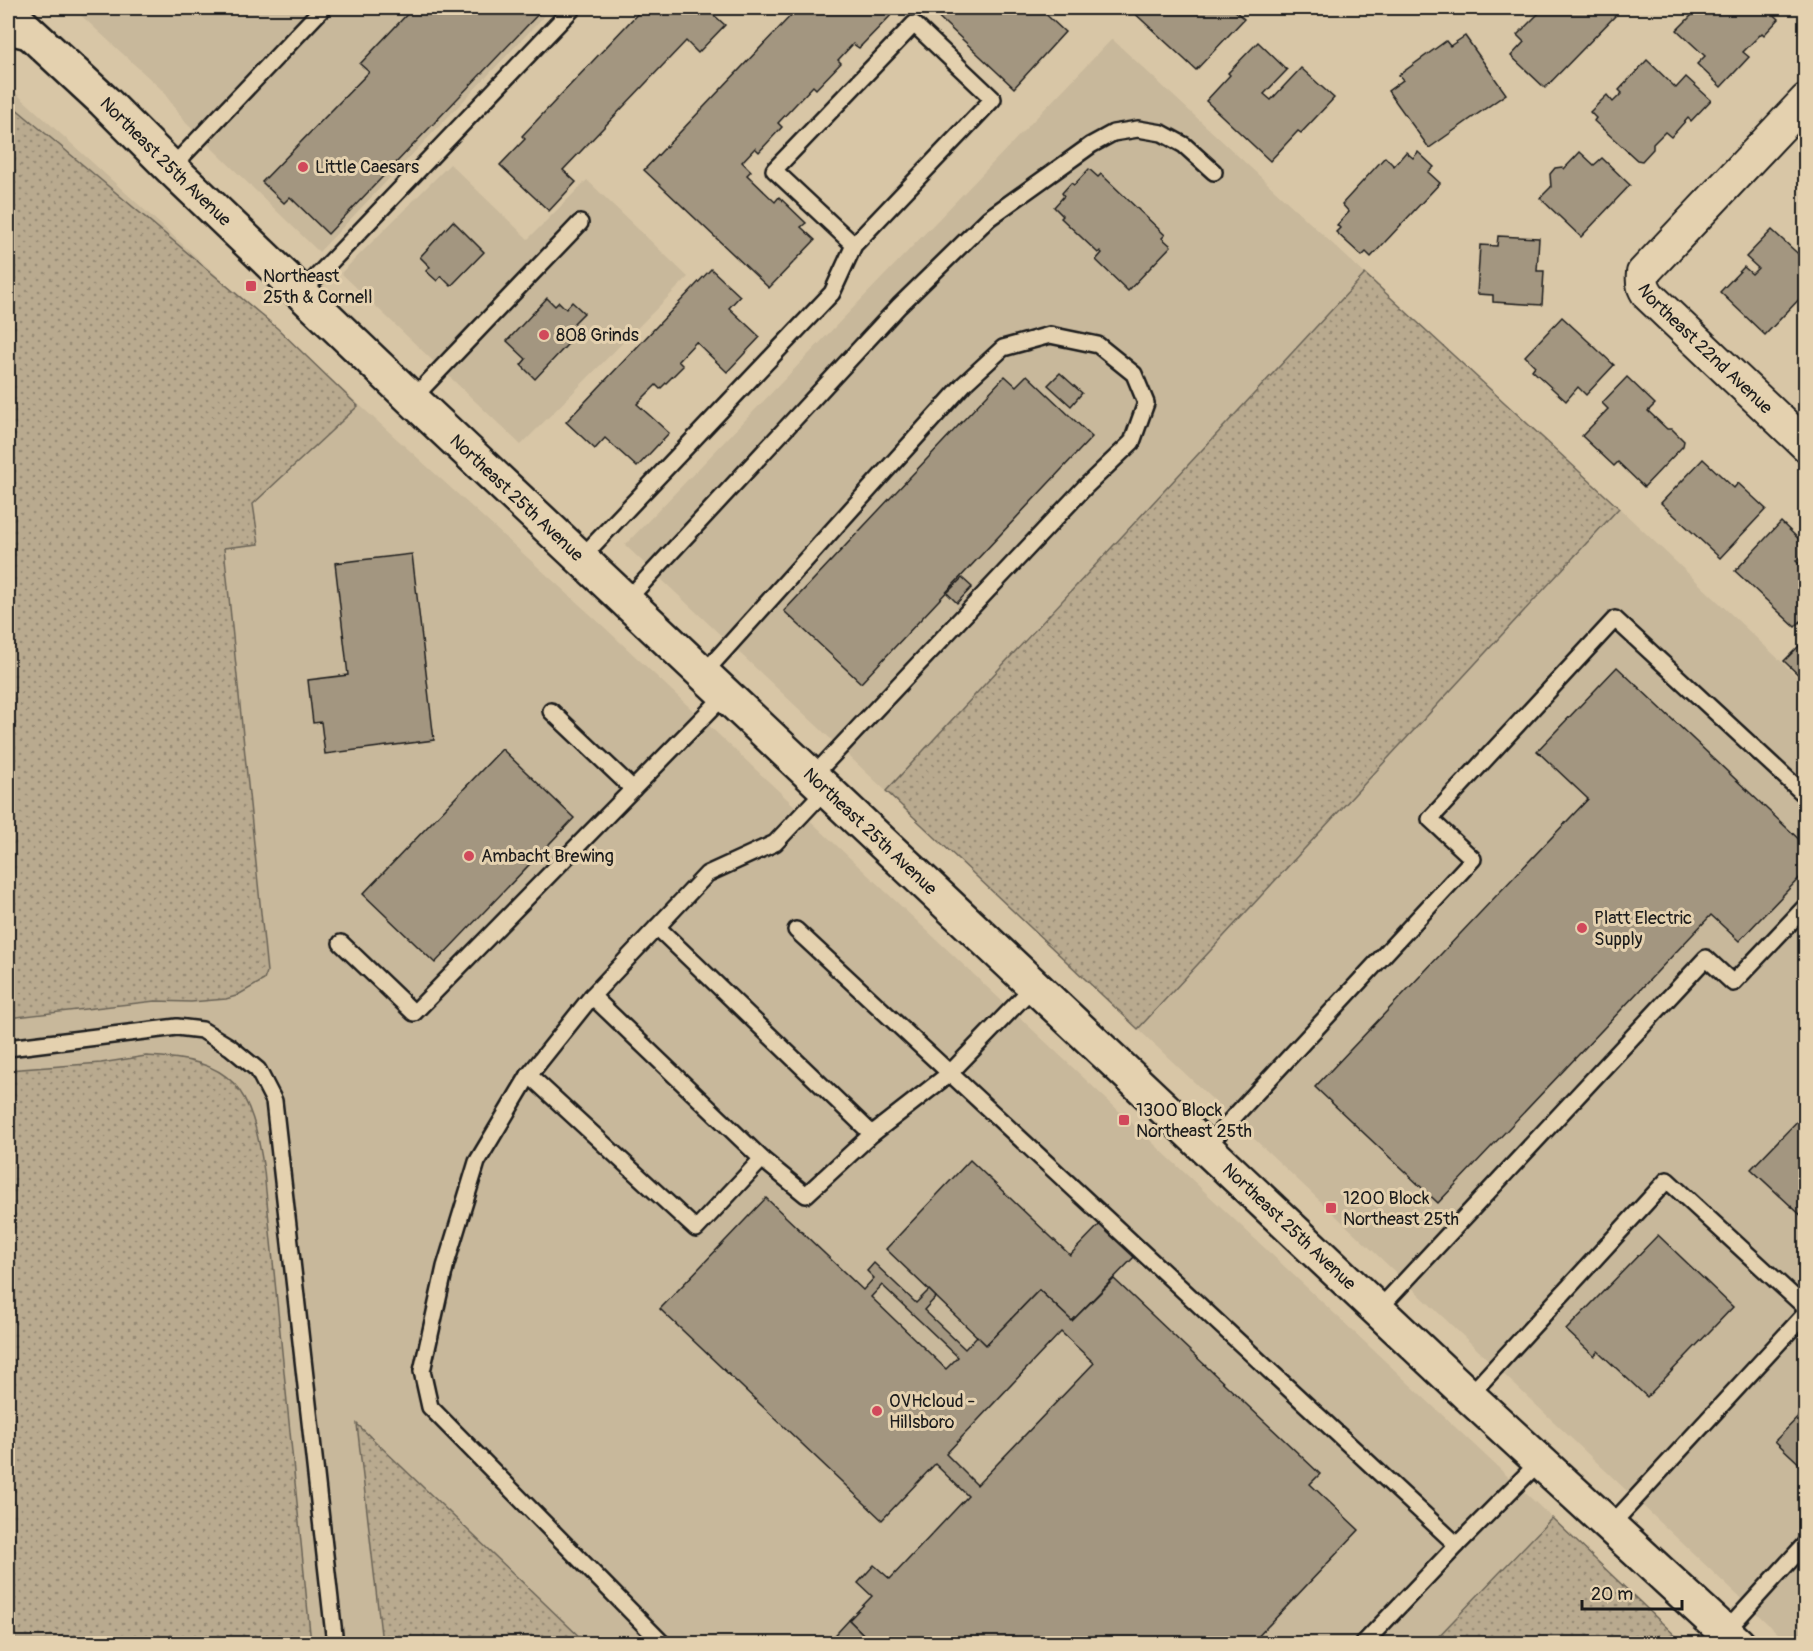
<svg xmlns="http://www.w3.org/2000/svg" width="1813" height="1651" viewBox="0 0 1813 1651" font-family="Pangolin,sans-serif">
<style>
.built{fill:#c8b89b}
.grass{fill:url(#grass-dots);stroke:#6a6356;stroke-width:1.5}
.building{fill:#a39680;stroke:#1c1c1c;stroke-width:1.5;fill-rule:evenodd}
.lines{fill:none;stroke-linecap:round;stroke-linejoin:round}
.service-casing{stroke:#1c1c1c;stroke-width:20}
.minor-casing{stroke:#1c1c1c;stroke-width:36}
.secondary-casing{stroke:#1c1c1c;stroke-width:38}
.trunk-casing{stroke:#1c1c1c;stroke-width:38}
.service{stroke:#e4d1af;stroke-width:15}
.minor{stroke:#e4d1af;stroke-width:32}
.secondary{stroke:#e4d1af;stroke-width:33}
.trunk{stroke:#e4d1af;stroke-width:33}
.poi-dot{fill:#d1495b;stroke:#e4d1af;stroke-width:2}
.labels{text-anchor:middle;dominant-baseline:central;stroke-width:6;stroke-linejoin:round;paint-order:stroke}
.street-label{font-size:18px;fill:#1c1c1c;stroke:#e4d1af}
.poi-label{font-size:18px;fill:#1c1c1c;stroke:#e4d1af;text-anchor:start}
</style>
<defs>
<pattern id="grass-dots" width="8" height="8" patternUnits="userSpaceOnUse" patternTransform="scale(1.5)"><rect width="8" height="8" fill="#b9aa8f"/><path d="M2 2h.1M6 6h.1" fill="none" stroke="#968a74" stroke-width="1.8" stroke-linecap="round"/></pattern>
</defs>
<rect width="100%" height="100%" fill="#d8c6a6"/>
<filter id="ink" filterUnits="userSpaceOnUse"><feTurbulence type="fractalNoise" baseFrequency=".0167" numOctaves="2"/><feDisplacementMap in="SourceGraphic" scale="12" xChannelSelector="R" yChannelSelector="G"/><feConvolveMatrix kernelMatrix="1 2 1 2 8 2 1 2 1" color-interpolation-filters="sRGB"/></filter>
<g filter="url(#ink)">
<g class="built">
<path d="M 73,8 L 552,8 L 319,252 L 186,123 L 161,89 Z"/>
<path d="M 1112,39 L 1365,274 L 886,791 L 625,545 Z"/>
<path d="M 8,86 L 603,626 L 1552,1518 L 1432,1643 L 586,1643 L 359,1426 L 383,1643 L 8,1643 Z"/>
<path d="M 450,164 L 528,239 L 587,180 L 688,277 L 521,445 L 341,273 Z"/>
<path d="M 1619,508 L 1805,684 L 1805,1643 L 1788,1643 L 1138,1029 Z"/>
</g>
<g class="grass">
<path d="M 8,102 L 277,328 L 358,406 L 253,504 L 259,544 L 224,548 L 267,972 L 264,980 L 236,996 L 226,999 L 191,1002 L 155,1001 L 8,1018 Z"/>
<path d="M 1365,274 L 1619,508 L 1138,1029 L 886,791 Z"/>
<path d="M 146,1056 C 235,1059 251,1087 264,1171 L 311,1643 L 8,1643 L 8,1070 L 101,1063 Z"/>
<path d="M 357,1424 L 586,1643 L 382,1643 Z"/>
<path d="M 1552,1518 L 1683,1643 L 1432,1643 Z"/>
</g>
<g class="building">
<path d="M 413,8 L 544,8 L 328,234 L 290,197 L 284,203 L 262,182 L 369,72 L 360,64 Z"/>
<path d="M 643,8 L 706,8 L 725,25 L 698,53 L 686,41 L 563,170 L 576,182 L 549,211 L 500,165 L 525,139 L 522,136 Z"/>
<path d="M 798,8 L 898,8 L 859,48 L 853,44 L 838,60 L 841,63 L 816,89 L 813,86 L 778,123 L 782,127 L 759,152 L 755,148 L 742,162 L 751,171 L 747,175 L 775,202 L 779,197 L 806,223 L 801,227 L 815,240 L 769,288 L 644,170 Z"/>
<path d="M 929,8 L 1039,8 L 1065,32 L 1014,88 Z"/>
<path d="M 1129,8 L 1232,8 L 1244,19 L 1196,70 Z"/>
<path d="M 1544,8 L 1608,8 L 1616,15 L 1545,88 L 1511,56 L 1524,42 L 1517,35 Z"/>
<path d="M 1699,8 L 1767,8 L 1779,19 L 1764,35 L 1762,33 L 1743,52 L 1749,57 L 1721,87 L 1697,64 L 1705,56 L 1677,30 Z"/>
<path d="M 1465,36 L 1506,94 L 1429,148 L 1388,91 L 1403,80 L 1399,75 L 1446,41 L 1450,46 Z"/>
<path d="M 1258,42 L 1287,70 L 1264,94 L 1271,100 L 1301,68 L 1334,98 L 1301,133 L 1298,131 L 1270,161 L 1206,101 L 1230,75 L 1228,73 Z"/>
<path d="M 1647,60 L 1676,88 L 1686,77 L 1711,100 L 1691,121 L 1688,118 L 1671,137 L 1665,132 L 1653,144 L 1653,149 L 1642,161 L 1637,160 L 1594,121 L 1596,118 L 1590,112 L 1607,95 L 1613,102 L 1622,93 L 1619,90 Z"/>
<path d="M 1406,152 L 1413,158 L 1418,152 L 1434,167 L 1428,172 L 1440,183 L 1371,257 L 1366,252 L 1362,256 L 1336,232 L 1340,228 L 1337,225 L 1349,212 L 1342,204 L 1385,157 L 1394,166 Z"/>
<path d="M 1580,152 L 1594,165 L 1602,158 L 1630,185 L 1581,237 L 1540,198 L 1551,187 L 1550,174 L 1555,168 L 1562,167 L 1564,169 Z"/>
<path d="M 1089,169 L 1098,177 L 1101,174 L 1165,235 L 1162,238 L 1171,246 L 1128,291 L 1096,260 L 1102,253 L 1100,251 L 1098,253 L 1061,218 L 1063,216 L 1054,207 L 1064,196 L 1062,193 L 1071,183 L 1074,185 Z"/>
<path d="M 453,221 L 484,252 L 451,286 L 441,276 L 437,281 L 426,271 L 430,267 L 420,257 Z"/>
<path d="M 1772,230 L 1806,261 L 1806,292 L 1765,335 L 1720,292 L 1744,267 L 1752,274 L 1758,268 L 1746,257 Z"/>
<path d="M 1498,236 L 1539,238 L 1537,271 L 1544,271 L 1542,305 L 1493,302 L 1493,295 L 1477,294 L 1480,245 L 1497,246 Z"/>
<path d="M 711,269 L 740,296 L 729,308 L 760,337 L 727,372 L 696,342 L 678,361 L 683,366 L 660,389 L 656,385 L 637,404 L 669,433 L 637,467 L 605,438 L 595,449 L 566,422 Z"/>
<path d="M 547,298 L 555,306 L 559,302 L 566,309 L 572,302 L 584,313 L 574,323 L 581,330 L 535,379 L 521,365 L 526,359 L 507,341 Z"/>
<path d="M 1562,317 L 1614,365 L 1586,395 L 1578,387 L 1566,401 L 1532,370 L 1535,366 L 1525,356 Z"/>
<path d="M 1060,373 L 1082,393 L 1071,406 L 1048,385 Z"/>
<path d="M 1027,375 L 1092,437 L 861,683 L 784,611 L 1005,376 L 1016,386 Z"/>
<path d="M 1627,377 L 1655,404 L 1648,411 L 1667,429 L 1672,429 L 1684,441 L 1683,446 L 1644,487 L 1618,462 L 1614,466 L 1582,436 L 1608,409 L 1602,403 Z"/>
<path d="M 1703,459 L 1734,488 L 1738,483 L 1766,509 L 1720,558 L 1661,503 Z"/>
<path d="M 1781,522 L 1806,546 L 1806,552 L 1796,561 L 1806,570 L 1806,616 L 1795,627 L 1735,571 Z"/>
<path d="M 412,554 L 434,740 L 325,754 L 321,722 L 313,723 L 308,680 L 348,675 L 335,563 Z"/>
<path d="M 962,578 L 972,587 L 957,603 L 947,593 Z"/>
<path d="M 1802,643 L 1806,647 L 1805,681 L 1784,661 Z"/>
<path d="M 1617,667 L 1806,846 L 1806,871 L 1739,941 L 1711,915 L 1438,1203 L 1315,1087 L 1588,799 L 1537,751 Z"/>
<path d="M 502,749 L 574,818 L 435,963 L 363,894 Z"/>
<path d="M 1806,1112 L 1806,1220 L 1751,1169 Z"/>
<path d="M 970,1160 L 1070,1255 L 1102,1222 L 1136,1255 L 1072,1321 L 1039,1290 L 986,1345 L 886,1249 Z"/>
<path d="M 766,1198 L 863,1290 L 874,1278 L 867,1271 L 874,1263 L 916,1303 L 929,1290 L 936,1297 L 924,1310 L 965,1349 L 977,1336 L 986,1345 L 1039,1290 L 1072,1321 L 1114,1279 L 1320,1474 L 1310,1484 L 1359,1530 L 1251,1644 L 873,1644 L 849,1620 L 872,1596 L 858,1583 L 874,1565 L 890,1579 L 968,1496 L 935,1464 L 882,1520 L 660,1309 ZM 882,1285 L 958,1357 L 946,1369 L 871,1297 ZM 1061,1332 L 1094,1363 L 977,1485 L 946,1454 Z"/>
<path d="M 1658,1235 L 1733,1307 L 1647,1397 L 1598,1351 L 1594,1356 L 1566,1330 Z"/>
<path d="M 1806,1409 L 1806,1470 L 1775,1441 Z"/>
<path d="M 849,1620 L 873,1644 L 827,1644 Z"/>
</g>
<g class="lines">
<defs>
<g id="service">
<path d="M 171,168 L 323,8"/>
<path d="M 301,293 L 573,8"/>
<path d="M 412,399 L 580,223"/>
<path d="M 581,558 L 832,293 L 854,245 L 993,99 L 914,24 L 774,170 L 854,245"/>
<path d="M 626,601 L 899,306 L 989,218 L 1091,145 L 1113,133 L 1138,129 L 1162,133 L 1184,145 L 1214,172"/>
<path d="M 703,674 L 964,384 L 1003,348 L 1050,335 L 1098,345 L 1134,374 L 1146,403 L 1132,442 L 1085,487 L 812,777"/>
<path d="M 551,711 L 633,789"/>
<path d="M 826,789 L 775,843 L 707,874 L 592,996 L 762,1159 L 806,1195 L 872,1134 L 949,1074 L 1034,986"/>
<path d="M 657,927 L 872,1134"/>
<path d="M 796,930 L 1457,1545 L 1539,1462"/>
<path d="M 341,943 L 414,1013 L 725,695"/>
<path d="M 592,996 L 529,1075 L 696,1229 L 762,1159"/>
<path d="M 8,1048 L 177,1027 L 202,1030 L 230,1047 L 258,1070 L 274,1101 L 335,1644"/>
<path d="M 529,1075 L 477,1162 L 445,1267 L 422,1371 L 430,1407 L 663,1644"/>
<path d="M 1206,1147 L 1473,859 L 1430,819 L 1615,619 L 1806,796"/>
<path d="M 1378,1310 L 1706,958 L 1733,983 L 1806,906"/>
<path d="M 1469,1396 L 1667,1180 L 1806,1308"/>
<path d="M 1611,1525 L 1806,1313"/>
<path d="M 1726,1631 L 1806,1543"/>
<path d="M 1363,1644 L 1457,1545"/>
</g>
<g id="minor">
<path id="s1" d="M 1806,100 L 1643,273 C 1642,283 1643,288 1649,296 L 1806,445"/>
</g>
<g id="secondary">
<path id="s2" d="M 9,13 L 104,101 L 171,168 L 412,399 L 1469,1396 L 1738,1644"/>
</g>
<path id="trunk" d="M 8,27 L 29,32"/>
</defs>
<use href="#service" class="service-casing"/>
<use href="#minor" class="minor-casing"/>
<use href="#secondary" class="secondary-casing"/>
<use href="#trunk" class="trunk-casing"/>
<use href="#service" class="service"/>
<use href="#minor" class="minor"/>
<use href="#secondary" class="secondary"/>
<use href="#trunk" class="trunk"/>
</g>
</g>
<g class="poi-dot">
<circle cx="303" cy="167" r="6"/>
<rect x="245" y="280" width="12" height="12" rx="3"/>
<circle cx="544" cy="335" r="6"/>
<circle cx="469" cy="856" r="6"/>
<circle cx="1582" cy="928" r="6"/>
<rect x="1118" y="1114" width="12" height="12" rx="3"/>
<rect x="1325" y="1202" width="12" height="12" rx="3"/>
<circle cx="877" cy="1411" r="6"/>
</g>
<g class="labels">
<g class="street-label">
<text stroke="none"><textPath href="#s2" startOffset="216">Northeast 25th Avenue</textPath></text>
<text stroke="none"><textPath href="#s1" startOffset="339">Northeast 22nd Avenue</textPath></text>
<text stroke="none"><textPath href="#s2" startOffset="702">Northeast 25th Avenue</textPath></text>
<text stroke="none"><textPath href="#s2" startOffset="1188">Northeast 25th Avenue</textPath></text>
<text stroke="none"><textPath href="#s2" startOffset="1764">Northeast 25th Avenue</textPath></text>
</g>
<g class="poi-label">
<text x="315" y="167">Little Caesars</text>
<text x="263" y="276">Northeast<tspan x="263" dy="21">25th &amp; Cornell</tspan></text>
<text x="556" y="335">808 Grinds</text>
<text x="481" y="856">Ambacht Brewing</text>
<text x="1594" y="918">Platt Electric<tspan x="1594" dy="21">Supply</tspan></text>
<text x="1136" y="1110">1300 Block<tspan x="1136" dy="21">Northeast 25th</tspan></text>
<text x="1343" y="1198">1200 Block<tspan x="1343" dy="21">Northeast 25th</tspan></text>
<text x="889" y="1401">OVHcloud -<tspan x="889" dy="21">Hillsboro</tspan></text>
</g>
</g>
<rect width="1813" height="1651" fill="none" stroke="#e4d1af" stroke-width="30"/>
<rect x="15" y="15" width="1783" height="1621" fill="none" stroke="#1c1c1c" stroke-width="2" filter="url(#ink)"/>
<path d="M1582 1600v9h100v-9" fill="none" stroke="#1c1c1c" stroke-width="3"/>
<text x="1591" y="1600" font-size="18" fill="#1c1c1c" stroke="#e4d1af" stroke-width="4.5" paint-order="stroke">20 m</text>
</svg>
